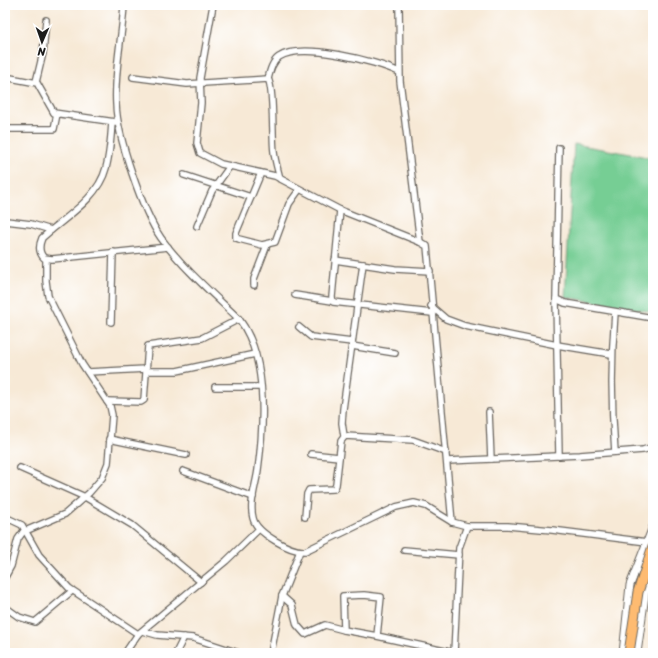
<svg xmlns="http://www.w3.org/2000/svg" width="658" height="658" viewBox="0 0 658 658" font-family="Sriracha,sans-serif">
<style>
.pitch{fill:#76ce94;stroke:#497558}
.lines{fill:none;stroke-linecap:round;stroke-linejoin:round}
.minor-casing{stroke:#69645d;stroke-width:8}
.tertiary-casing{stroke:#69645d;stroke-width:9}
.minor{stroke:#fff;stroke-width:5.5}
.tertiary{stroke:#fff;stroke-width:7}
.primary-bridge-casing{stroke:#69645d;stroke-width:11;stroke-linecap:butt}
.primary-bridge{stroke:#febb71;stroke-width:9}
</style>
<rect width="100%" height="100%" fill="#fff"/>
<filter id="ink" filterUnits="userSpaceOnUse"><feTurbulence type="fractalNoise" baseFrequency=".025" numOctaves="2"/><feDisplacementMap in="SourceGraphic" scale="8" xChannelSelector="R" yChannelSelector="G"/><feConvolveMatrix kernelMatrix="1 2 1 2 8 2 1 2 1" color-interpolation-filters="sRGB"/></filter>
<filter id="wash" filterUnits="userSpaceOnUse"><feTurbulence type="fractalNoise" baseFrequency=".012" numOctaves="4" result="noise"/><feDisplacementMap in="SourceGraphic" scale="16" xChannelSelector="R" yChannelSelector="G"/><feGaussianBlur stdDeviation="0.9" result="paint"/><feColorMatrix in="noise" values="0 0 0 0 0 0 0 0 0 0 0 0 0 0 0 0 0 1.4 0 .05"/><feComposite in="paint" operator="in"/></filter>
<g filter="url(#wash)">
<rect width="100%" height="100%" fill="#f7e9d6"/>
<path class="pitch" d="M 574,144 L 653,158 L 653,312 L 565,297 Z"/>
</g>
<g filter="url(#ink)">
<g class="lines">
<defs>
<g id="minor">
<path d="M 124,5 C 122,38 114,72 116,104 C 117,137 143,212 161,238 C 182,267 213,294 239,319 C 268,357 264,425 258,470 C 256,485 249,503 253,518 C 256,533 291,552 305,551 L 396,507 L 414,503 L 426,506 L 452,522 L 467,526 L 508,526 L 552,530 L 647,542"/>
<path d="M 213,5 L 200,78 L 201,103 L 197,143 L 200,153 L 221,164 L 275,176 L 340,210 L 420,242 L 427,246 L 452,522"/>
<path d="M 399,5 L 400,81 L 420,242"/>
<path d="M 5,77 L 37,83 L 54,113 L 115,122"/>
<path d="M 133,77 L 187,84 L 268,79 C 274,87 272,138 274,152 C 275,161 278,170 280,179"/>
<path d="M 268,79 C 270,71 272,62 279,57 C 302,42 376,61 399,72"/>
<path d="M 36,82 L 43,53 L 46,20"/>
<path d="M 112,122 C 111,138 110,153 106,168 C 98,199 64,218 42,238 C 39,245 38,252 44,258 L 52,259 L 168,247"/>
<path d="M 5,129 L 54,129 L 57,114"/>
<path d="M 559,148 L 556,299 L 565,303 L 653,318"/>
<path d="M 261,173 L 236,233 L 236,238 L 239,239 L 262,245 L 275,242 L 289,204 L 299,190"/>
<path d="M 184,175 L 251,197"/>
<path d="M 340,210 L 332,297 L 333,302 L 432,313"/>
<path d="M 6,221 L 31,224 L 51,230"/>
<path d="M 197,226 L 212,191 L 230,166"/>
<path d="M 335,260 L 395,269 L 430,271"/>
<path d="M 254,285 L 254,279 L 267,245"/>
<path d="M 295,295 L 332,301"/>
<path d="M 556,299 L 559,456"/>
<path d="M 431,306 L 446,319 L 465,326 L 557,345 L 611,354"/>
<path d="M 615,312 C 611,360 611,403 615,452"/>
<path d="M 111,322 L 113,252"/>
<path d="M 299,327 L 311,337 L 352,342"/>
<path d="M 352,346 L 395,353"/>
<path d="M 146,371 L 177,371 L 255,354"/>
<path d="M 88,372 L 146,369"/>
<path d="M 215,387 L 260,387"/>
<path d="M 107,401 L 141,402 L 144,400 L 148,346 L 202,338 L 239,319"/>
<path d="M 489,412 L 491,459"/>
<path d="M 344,436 L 342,423 L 343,409 L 363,264"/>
<path d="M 109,439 L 186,455"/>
<path d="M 311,454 L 339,457"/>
<path d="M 447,461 L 580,455 L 643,450 L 653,447"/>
<path d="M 20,468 L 85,497 L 132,525 L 201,582"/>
<path d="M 183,471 L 253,497"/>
<path d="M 5,517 L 22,525 L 39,555 L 69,588 L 138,634"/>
<path d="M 305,517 L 307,494 L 309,490 L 334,489 L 336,485 L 341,441 L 345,436 L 413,440 L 446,452"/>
<path d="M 404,550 L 459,555"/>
<path d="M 5,577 L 11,566 L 18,539 L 23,532 L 65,514 L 89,493 L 102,478 L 108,463 L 112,415 L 110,406 L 82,364 L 48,296 L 46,281 L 46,259"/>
<path d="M 282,596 L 292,605 L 297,625 L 305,634 L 325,625 L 344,630"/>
<path d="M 5,607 L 19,617 L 35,622 L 72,591"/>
<path d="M 143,631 L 157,635 L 193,638 L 239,653"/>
<path d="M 377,636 L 344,630 L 343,596 L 364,595 L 381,597 L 377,636 L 454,653"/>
<path d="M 125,653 L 138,634 L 226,561 L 259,529"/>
<path d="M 176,653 L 184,637"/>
<path d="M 271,653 L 282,596 L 300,551"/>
<path d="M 454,653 L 459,548 L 467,526"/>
</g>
<g id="tertiary">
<path d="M 623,653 L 630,585 L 653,527"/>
<path d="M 637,653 L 646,588 L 653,564"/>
</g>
</defs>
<use href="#minor" class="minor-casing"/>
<use href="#tertiary" class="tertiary-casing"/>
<use href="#minor" class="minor"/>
<use href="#tertiary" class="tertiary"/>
<defs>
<path id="primary-bridge" d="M 629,653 L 638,592 L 653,546"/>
</defs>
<use href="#primary-bridge" class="primary-bridge-casing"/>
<use href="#primary-bridge" class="primary-bridge"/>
</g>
</g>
<rect width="658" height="658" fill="none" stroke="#fff" stroke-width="20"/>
<g transform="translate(42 42) rotate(182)" stroke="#ffffff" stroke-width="3" paint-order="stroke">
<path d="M0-3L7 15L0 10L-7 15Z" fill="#1c1c1c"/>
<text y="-6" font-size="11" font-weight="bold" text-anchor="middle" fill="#1c1c1c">N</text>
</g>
</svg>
